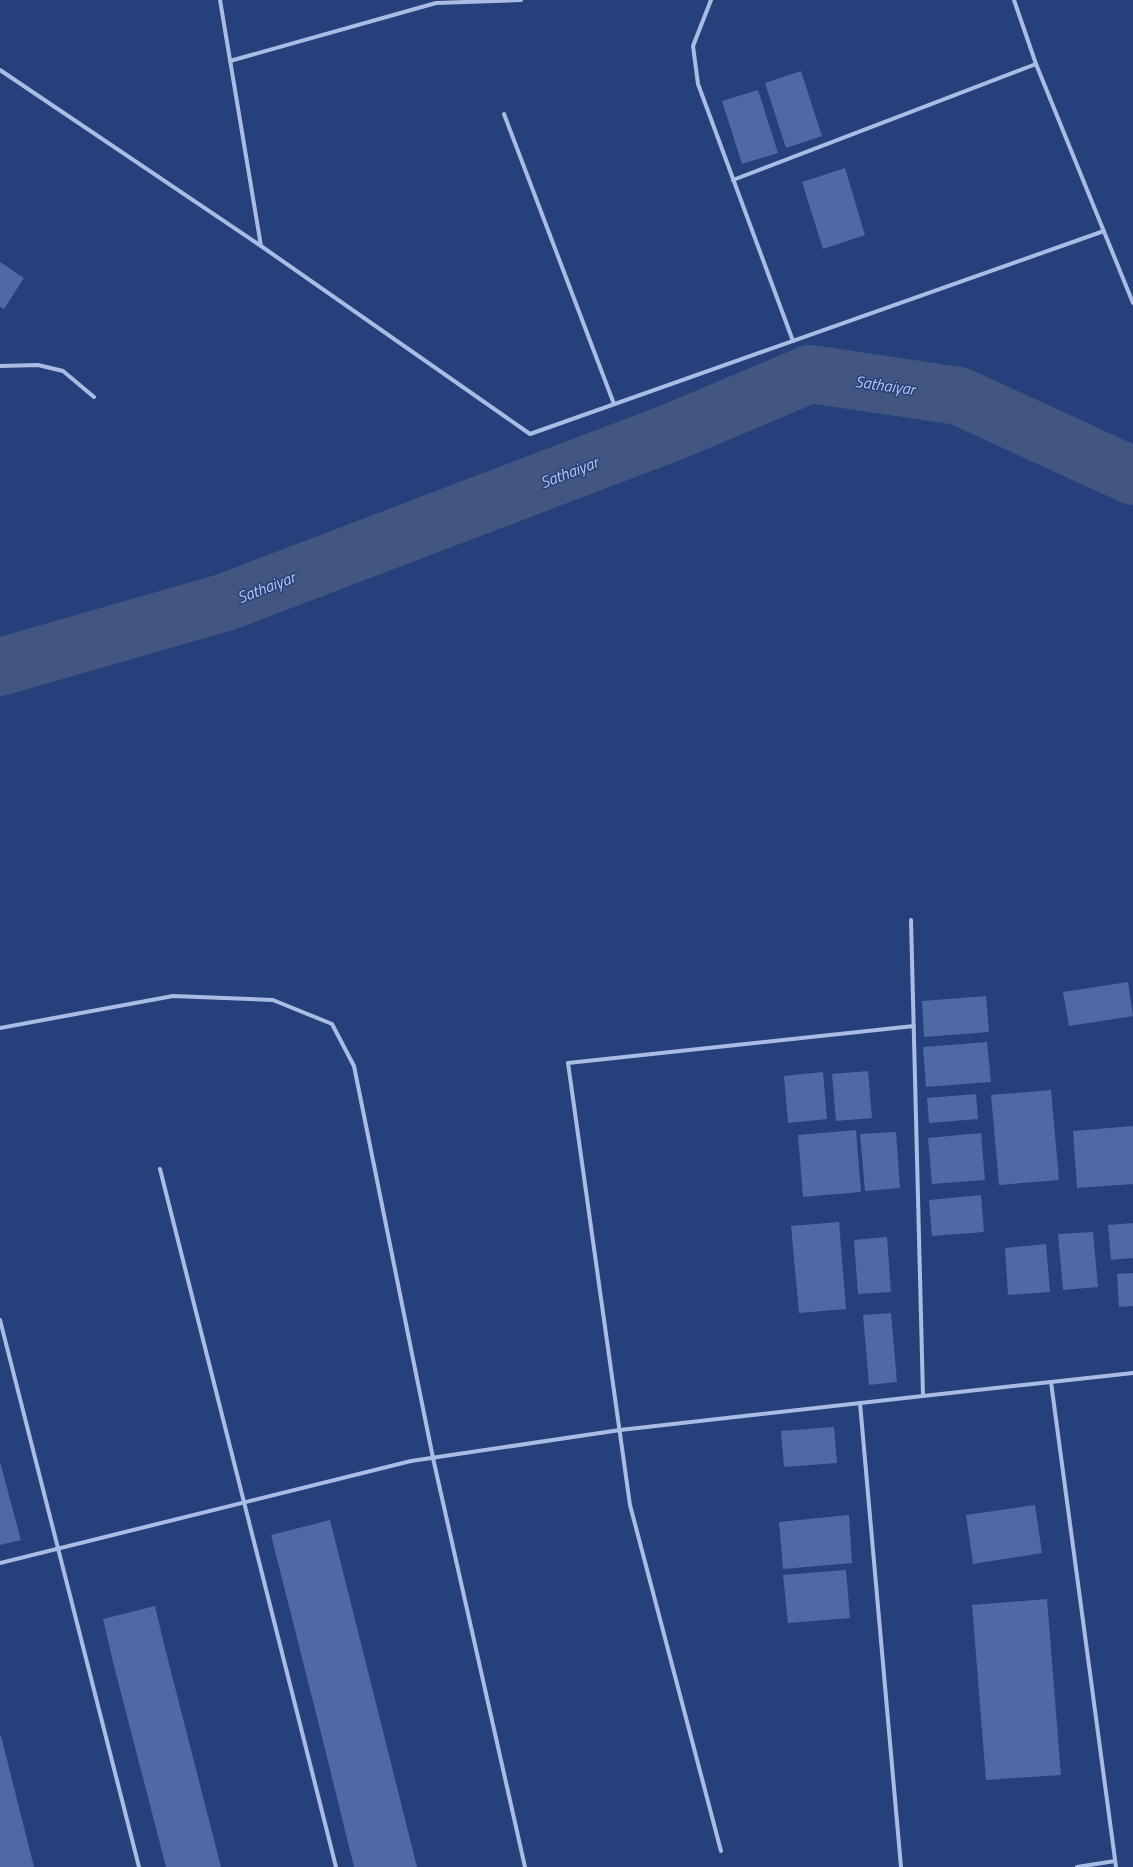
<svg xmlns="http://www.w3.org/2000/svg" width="1133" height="1867" viewBox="0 0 1133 1867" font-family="'Titillium Web',sans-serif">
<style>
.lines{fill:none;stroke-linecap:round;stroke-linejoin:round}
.river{stroke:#425681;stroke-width:58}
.building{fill:#4e69a3}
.minor{stroke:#a9bde4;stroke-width:4}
.labels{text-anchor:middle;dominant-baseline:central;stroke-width:3;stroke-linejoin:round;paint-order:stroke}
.water-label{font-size:16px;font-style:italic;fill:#b4c7ec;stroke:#25407b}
</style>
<rect width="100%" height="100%" fill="#25407b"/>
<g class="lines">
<path class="river" d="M 0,667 L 226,602 L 675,431 L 810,374 L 959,396 L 1133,476"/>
</g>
<g class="building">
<path d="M 801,71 L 822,136 L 786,148 L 765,83 Z"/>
<path d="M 758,90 L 778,153 L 742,164 L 722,101 Z"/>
<path d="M 845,168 L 865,235 L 823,249 L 802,182 Z"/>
<path d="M 0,262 L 24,278 L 4,309 L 0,307 Z"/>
<path d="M 1128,982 L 1133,1016 L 1069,1026 L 1063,992 Z"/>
<path d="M 986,996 L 989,1032 L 924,1037 L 922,1001 Z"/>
<path d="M 987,1042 L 991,1082 L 926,1087 L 923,1047 Z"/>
<path d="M 868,1071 L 872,1118 L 836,1121 L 832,1074 Z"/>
<path d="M 823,1072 L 827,1119 L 788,1123 L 784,1076 Z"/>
<path d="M 1051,1090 L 1059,1180 L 999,1185 L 991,1095 Z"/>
<path d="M 976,1094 L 978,1119 L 929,1123 L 927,1098 Z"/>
<path d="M 1133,1126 L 1133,1184 L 1077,1188 L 1073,1131 Z"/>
<path d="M 856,1130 L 861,1192 L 803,1197 L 798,1135 Z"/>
<path d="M 896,1132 L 900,1188 L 865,1191 L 860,1134 Z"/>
<path d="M 981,1133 L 985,1180 L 932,1184 L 928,1138 Z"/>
<path d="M 981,1195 L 984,1232 L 932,1236 L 929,1200 Z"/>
<path d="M 839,1222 L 846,1309 L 799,1313 L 791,1226 Z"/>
<path d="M 1133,1223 L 1133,1258 L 1111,1260 L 1108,1225 Z"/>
<path d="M 1093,1232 L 1098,1287 L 1063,1290 L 1058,1234 Z"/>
<path d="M 887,1237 L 891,1292 L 858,1294 L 854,1240 Z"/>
<path d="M 1046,1244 L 1050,1292 L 1008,1295 L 1005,1248 Z"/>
<path d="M 1133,1273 L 1133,1306 L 1119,1307 L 1117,1274 Z"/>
<path d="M 891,1313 L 897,1382 L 869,1385 L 863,1315 Z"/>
<path d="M 834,1427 L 837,1463 L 784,1467 L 781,1431 Z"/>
<path d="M 0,1462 L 21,1540 L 0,1545 Z"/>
<path d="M 1035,1505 L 1042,1553 L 973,1564 L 966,1515 Z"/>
<path d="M 849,1515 L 852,1563 L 783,1569 L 779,1522 Z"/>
<path d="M 330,1520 L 404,1815 L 417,1867 L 354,1867 L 324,1745 L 271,1535 Z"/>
<path d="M 846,1570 L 850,1618 L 788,1623 L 783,1575 Z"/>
<path d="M 1047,1599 L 1061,1775 L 986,1780 L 972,1605 Z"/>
<path d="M 155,1606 L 165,1648 L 221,1867 L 166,1867 L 113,1662 L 103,1619 Z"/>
<path d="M 0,1736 L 1,1736 L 34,1867 L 0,1867 Z"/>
</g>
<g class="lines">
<g class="minor">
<path d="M 220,0 L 261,246"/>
<path d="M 711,0 L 693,46 L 698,84 L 793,341"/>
<path d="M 1014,0 L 1036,64 L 1133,303"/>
<path d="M 230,61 L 436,3 L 521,0"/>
<path d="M 0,70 L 261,246 L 530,434 L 1104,231"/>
<path d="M 504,114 L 614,404"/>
<path d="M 733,180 L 1036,64"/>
<path d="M 0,366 L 38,365 L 63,371 L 94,397"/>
<path d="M 911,920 L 923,1396 L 1051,1382 L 1116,1867"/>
<path d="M 0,1028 L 173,996 L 273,1000 L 332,1024 L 354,1066 L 433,1458 L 525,1867"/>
<path d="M 160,1169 L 336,1867"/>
<path d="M 0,1320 L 139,1867"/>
<path d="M 1051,1382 L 1133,1373"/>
<path d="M 860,1403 L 901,1867"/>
<path d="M 0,1563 L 411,1461 L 620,1430 L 923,1396"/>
<path d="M 721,1851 L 630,1505 L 568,1063 L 914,1026"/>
<path d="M 1077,1867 L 1115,1861"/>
</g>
</g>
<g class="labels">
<g class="water-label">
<text transform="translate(885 385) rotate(8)">Sathaiyar</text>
<text transform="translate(569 472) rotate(-21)">Sathaiyar</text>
<text transform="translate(266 587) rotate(-21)">Sathaiyar</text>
</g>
</g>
</svg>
